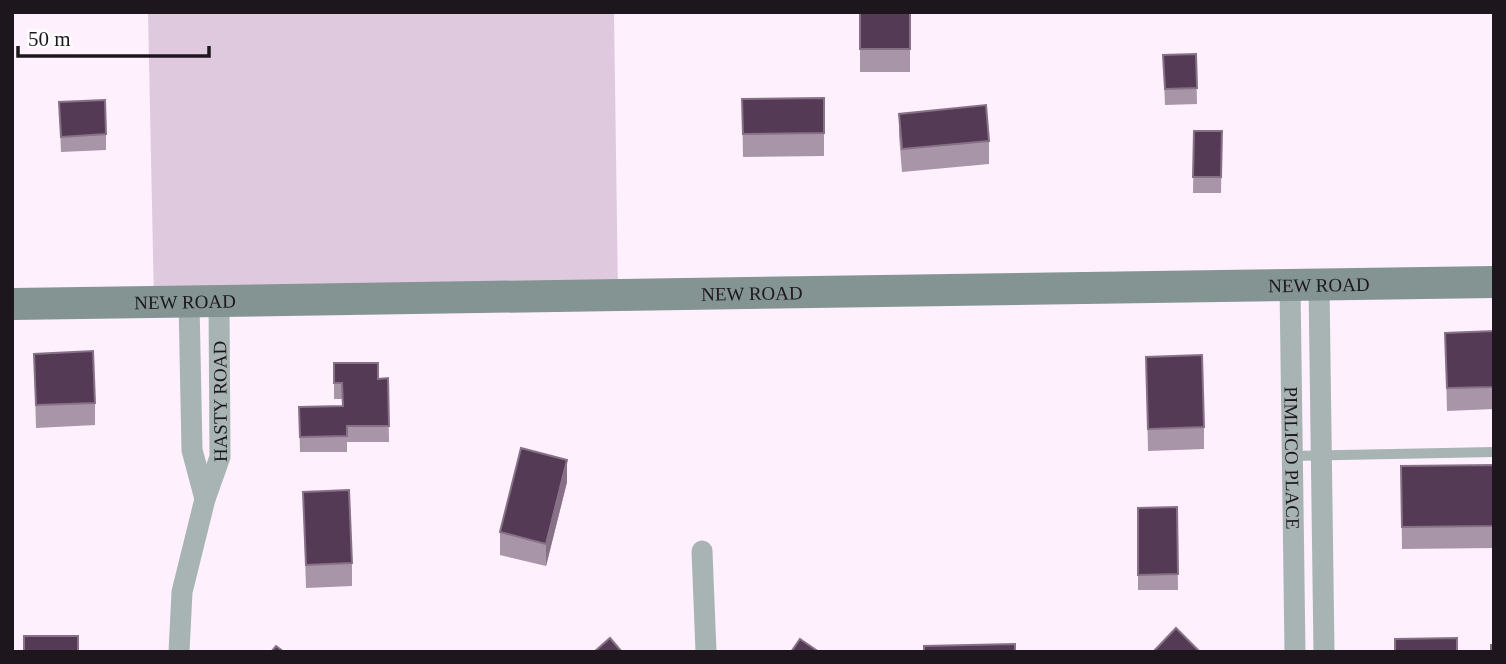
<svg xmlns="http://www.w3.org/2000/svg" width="1506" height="664" viewBox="0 0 1506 664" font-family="'Times New Roman',serif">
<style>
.green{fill:#dfc9df}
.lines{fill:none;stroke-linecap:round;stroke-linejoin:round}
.lane{stroke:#a8b4b3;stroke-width:10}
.street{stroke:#a8b4b3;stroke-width:21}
.secondary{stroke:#839493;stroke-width:32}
.wall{fill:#a995a8}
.shaded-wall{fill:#877187}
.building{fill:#543a54;stroke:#877187;stroke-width:2}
.labels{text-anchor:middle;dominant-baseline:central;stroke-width:7;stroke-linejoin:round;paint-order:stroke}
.street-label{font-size:19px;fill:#1d171d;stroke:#fff}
</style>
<rect width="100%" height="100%" fill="#fef0fd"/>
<path class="green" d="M 148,12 L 614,12 L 618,295 L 154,302 Z"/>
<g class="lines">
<path class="lane" d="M 1291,456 L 1494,452"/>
<g class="street">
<path id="s1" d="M 1290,285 L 1295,652"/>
<path d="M 1319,285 L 1324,652"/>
<path d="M 189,302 L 192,450 L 205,499"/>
<path d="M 702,551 L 706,652"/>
<path id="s2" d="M 179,652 L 182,592 L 205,499 L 220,457 L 219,301"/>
</g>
<path class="secondary" id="s3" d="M 12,304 L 1494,282"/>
</g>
<g class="wall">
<rect x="860" y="12" width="50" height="60"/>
<path d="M 1196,54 L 1197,104 L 1165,105 L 1163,55 Z"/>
<path d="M 824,98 L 824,156 L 743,157 L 742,99 Z"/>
<path d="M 59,102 L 106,134 L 106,150 L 61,152 Z"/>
<path d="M 899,114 L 989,141 L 989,164 L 902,172 L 899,136 Z"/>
<path d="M 1194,131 L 1222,131 L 1221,193 L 1193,193 Z"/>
<path d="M 1494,331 L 1494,409 L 1447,411 L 1445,333 Z"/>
<path d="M 34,354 L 95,403 L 95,425 L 36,428 Z"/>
<path d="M 1146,357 L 1204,427 L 1204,449 L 1148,451 Z"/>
<path d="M 334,363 L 378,379 L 388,378 L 389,442 L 347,442 L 347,452 L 300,452 L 299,407 L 342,406 L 342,399 L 334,399 Z"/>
<path d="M 1494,465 L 1494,548 L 1402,549 L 1401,466 Z"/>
<path d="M 567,482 L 546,566 L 500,555 L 500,532 Z"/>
<path d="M 303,492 L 352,563 L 352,586 L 306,588 Z"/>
<path d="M 1177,507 L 1178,590 L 1138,590 L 1138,508 Z"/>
</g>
<path class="shaded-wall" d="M 567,460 L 567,482 L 546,566 L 546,544 Z"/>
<g class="building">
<rect x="860" y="12" width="50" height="37"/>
<path d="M 1196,54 L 1197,88 L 1165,89 L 1163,55 Z"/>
<path d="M 824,98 L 824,133 L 743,134 L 742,99 Z"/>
<path d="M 105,100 L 106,134 L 61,137 L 59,102 Z"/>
<path d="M 986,105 L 989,141 L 902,149 L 899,114 Z"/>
<path d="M 1194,131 L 1222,131 L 1221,177 L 1193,177 Z"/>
<path d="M 1494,331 L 1494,387 L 1447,388 L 1445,333 Z"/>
<path d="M 93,351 L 95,403 L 36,405 L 34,354 Z"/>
<path d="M 1202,355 L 1204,427 L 1148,429 L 1146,357 Z"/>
<path d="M 334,363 L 378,363 L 378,379 L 388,378 L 389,426 L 347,426 L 347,436 L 300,437 L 299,407 L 343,406 L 342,383 L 334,383 Z"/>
<path d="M 521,448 L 567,460 L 546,544 L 500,532 Z"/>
<path d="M 1494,465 L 1494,526 L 1402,527 L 1401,466 Z"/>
<path d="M 349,490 L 352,563 L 306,565 L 303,492 Z"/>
<path d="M 1177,507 L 1178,574 L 1138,575 L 1138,508 Z"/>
<path d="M 1176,628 L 1200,652 L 1153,652 Z"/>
<rect x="24" y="636" width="54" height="16"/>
<path d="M 610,638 L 622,652 L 594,652 Z"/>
<path d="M 1457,638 L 1457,652 L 1395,652 L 1395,639 Z"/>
<path d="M 800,639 L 819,652 L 791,652 Z"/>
<path d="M 1015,644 L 1015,652 L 924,652 L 924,646 Z"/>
<rect x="1491" y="645" width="3" height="7"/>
<path d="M 276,646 L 284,652 L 271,652 Z"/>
</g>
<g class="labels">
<g class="street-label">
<text stroke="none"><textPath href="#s3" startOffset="1307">NEW ROAD</textPath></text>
<text stroke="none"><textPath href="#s3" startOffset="740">NEW ROAD</textPath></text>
<text stroke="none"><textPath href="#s3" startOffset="173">NEW ROAD</textPath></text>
<text stroke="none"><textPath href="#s2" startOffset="256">HASTY ROAD</textPath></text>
<text stroke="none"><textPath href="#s1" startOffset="173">PIMLICO PLACE</textPath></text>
</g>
</g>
<rect width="1506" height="664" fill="none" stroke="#1d171d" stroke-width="28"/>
<path d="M18 46v10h191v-10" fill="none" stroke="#1d171d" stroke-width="3.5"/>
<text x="28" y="46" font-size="21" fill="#1d171d" stroke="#ffffff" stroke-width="5" paint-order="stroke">50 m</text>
</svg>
